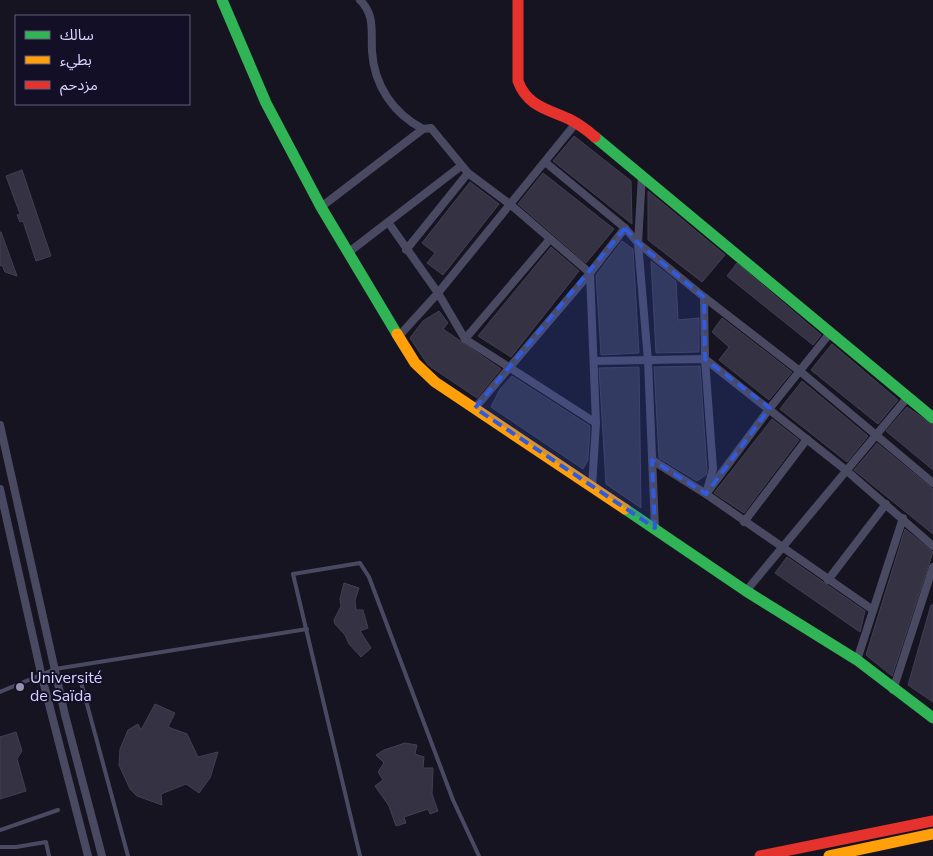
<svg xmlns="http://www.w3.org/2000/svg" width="933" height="856" viewBox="0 0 933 856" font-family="'Nunito Sans','Noto Sans Arabic',sans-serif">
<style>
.building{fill:#343243;stroke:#433f54}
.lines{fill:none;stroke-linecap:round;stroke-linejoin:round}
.lane{stroke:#4a4962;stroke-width:4}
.street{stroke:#4a4962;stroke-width:8}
.fast{stroke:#30b455;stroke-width:11}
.slow{stroke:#ff9f0a;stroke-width:11}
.jam{stroke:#e5322d;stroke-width:11}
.marked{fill:#305bdc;fill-opacity:0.2;stroke:#305bdc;stroke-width:4;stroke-dasharray:10 6;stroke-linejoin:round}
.poi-dot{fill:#9591b1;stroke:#130f26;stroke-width:2}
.labels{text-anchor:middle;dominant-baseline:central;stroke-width:4;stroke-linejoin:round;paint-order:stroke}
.poi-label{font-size:16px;fill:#d9d4ff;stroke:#130f26;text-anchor:start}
</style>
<rect width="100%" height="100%" fill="#161421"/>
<g class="building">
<path d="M 574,136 L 631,181 L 632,224 L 553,161 Z"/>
<path d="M 22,170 L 51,256 L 36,261 L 23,221 L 20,222 L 17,215 L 20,214 L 6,176 Z"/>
<path d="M 543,173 L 614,229 L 586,263 L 518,204 Z"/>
<path d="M 470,182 L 499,204 L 443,275 L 427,263 L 435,253 L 422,243 Z"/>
<path d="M 648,191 L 725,255 L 702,282 L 648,240 Z"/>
<path d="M 0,232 L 1,232 L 17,276 L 5,272 L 2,265 L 0,266 Z"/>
<path d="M 622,241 L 633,249 L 639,353 L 601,355 L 596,275 Z"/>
<path d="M 551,247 L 579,271 L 511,357 L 478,336 Z"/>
<path d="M 651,261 L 676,281 L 678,320 L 699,318 L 699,352 L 656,353 Z"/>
<path d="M 737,263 L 821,335 L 813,345 L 727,276 Z"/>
<path d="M 439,311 L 448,323 L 443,329 L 501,369 L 477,398 L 428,365 L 410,338 L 423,321 Z"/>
<path d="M 722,318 L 792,372 L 769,400 L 719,360 L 729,347 L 712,332 Z"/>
<path d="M 832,344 L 898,400 L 878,424 L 811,370 Z"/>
<path d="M 700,366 L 707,470 L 706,475 L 697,481 L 659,458 L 654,367 Z"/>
<path d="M 639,367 L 641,508 L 606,484 L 599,368 Z"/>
<path d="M 512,376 L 590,426 L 588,460 L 583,469 L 491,407 L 500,389 Z"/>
<path d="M 802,381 L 868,436 L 847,462 L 780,409 Z"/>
<path d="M 907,407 L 933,425 L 933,470 L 886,431 Z"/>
<path d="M 772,419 L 799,440 L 744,513 L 714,493 Z"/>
<path d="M 877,443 L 933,489 L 933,534 L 854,470 Z"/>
<path d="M 905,529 L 933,552 L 892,676 L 866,655 Z"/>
<path d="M 787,557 L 865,611 L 860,632 L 775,573 Z"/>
<path d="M 344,583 L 359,588 L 355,600 L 356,610 L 363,610 L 368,628 L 360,631 L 371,648 L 361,657 L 349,644 L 345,635 L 335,624 L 334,620 L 341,606 L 340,599 Z"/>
<path d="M 931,605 L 933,605 L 933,702 L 908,685 Z"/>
<path d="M 155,704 L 175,713 L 168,727 L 187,734 L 198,757 L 218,752 L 210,778 L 199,793 L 186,784 L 161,794 L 162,805 L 137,796 L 130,789 L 119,765 L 120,749 L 128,730 L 138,724 L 141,730 Z"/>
<path d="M 16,732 L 22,751 L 17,759 L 26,791 L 0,799 L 0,737 Z"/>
<path d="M 405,743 L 417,745 L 415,754 L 424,757 L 423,768 L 433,768 L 432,794 L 438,811 L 430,814 L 428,809 L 404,817 L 406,823 L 396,826 L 389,806 L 375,786 L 383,780 L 378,772 L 384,763 L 376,755 L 384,750 Z"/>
</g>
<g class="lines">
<g class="lane">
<path d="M 81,682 L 128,856"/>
<path d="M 0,692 L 55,669 L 307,629"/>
<path d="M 0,830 L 58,810"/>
<path d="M 0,847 L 16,847 L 46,842 L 49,856"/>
<path d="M 360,856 L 293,574 L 360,563 L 369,577 L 453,800 L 479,856"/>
</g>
<g class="street">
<path d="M 360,0 C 375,15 371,31 372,51 C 374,86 394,114 423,129"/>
<path d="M 545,162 L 625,228 L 638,243 L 704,297 L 801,372 L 933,483"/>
<path d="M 642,175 L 638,243 L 648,361 L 655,528"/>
<path d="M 321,207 L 423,129 L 431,128 L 468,173 L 511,205 L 590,273 L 596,423 L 592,487"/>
<path d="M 388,222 L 438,293 L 465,339 L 596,423"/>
<path d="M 406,250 L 468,173"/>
<path d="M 349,252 L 461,166"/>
<path d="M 704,297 L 705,359 L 713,469 L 707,490"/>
<path d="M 399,336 L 438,293 L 576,123"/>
<path d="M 465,339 L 550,239"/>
<path d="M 594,361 L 705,359 L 847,471 L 933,546"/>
<path d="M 475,408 L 590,273 L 625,228"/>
<path d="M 0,425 L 65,715 L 102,856"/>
<path d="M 652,460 L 706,494 L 873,610"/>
<path d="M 0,489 L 41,673 L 88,856"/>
<path d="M 706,494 L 770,408 L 830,333"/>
<path d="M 744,522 L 807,439"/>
<path d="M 828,580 L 886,504"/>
<path d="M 746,591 L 907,398"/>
<path d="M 857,660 L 903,518"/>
<path d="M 893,690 L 933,567"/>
</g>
<g class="fast">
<path d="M 222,0 L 266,103 L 321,207 L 397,334"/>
<path d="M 595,137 L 933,418"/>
<path d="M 625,509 L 746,591 L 857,660 L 933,718"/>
</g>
<g class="slow">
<path d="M 397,334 L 415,363 L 435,382 L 625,509"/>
<path d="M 829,856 L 933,834"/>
</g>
<g class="jam">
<path d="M 518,0 L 518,81 C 527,106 547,109 569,119 C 579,124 587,130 595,137"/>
<path d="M 760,856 L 933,821"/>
</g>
</g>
<path class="marked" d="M 625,228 L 638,243 L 704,297 L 705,359 L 770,408 L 706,494 L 652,460 L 655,528 L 475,408 Z"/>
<circle class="poi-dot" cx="20" cy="687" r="5"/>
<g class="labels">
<g class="poi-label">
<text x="30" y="678">Université<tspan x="30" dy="18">de Saïda</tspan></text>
</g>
</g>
<rect x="15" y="15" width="175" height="90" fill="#130f26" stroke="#625e7d"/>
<rect x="25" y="31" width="25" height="8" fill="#30b455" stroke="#625e7d"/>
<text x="60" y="40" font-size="15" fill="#d9d4ff">سالك</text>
<rect x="25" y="56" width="25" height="8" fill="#ff9f0a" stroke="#625e7d"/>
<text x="60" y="65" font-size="15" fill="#d9d4ff">بطيء</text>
<rect x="25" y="81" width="25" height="8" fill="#e5322d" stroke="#625e7d"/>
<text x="60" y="90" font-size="15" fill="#d9d4ff">مزدحم</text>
</svg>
